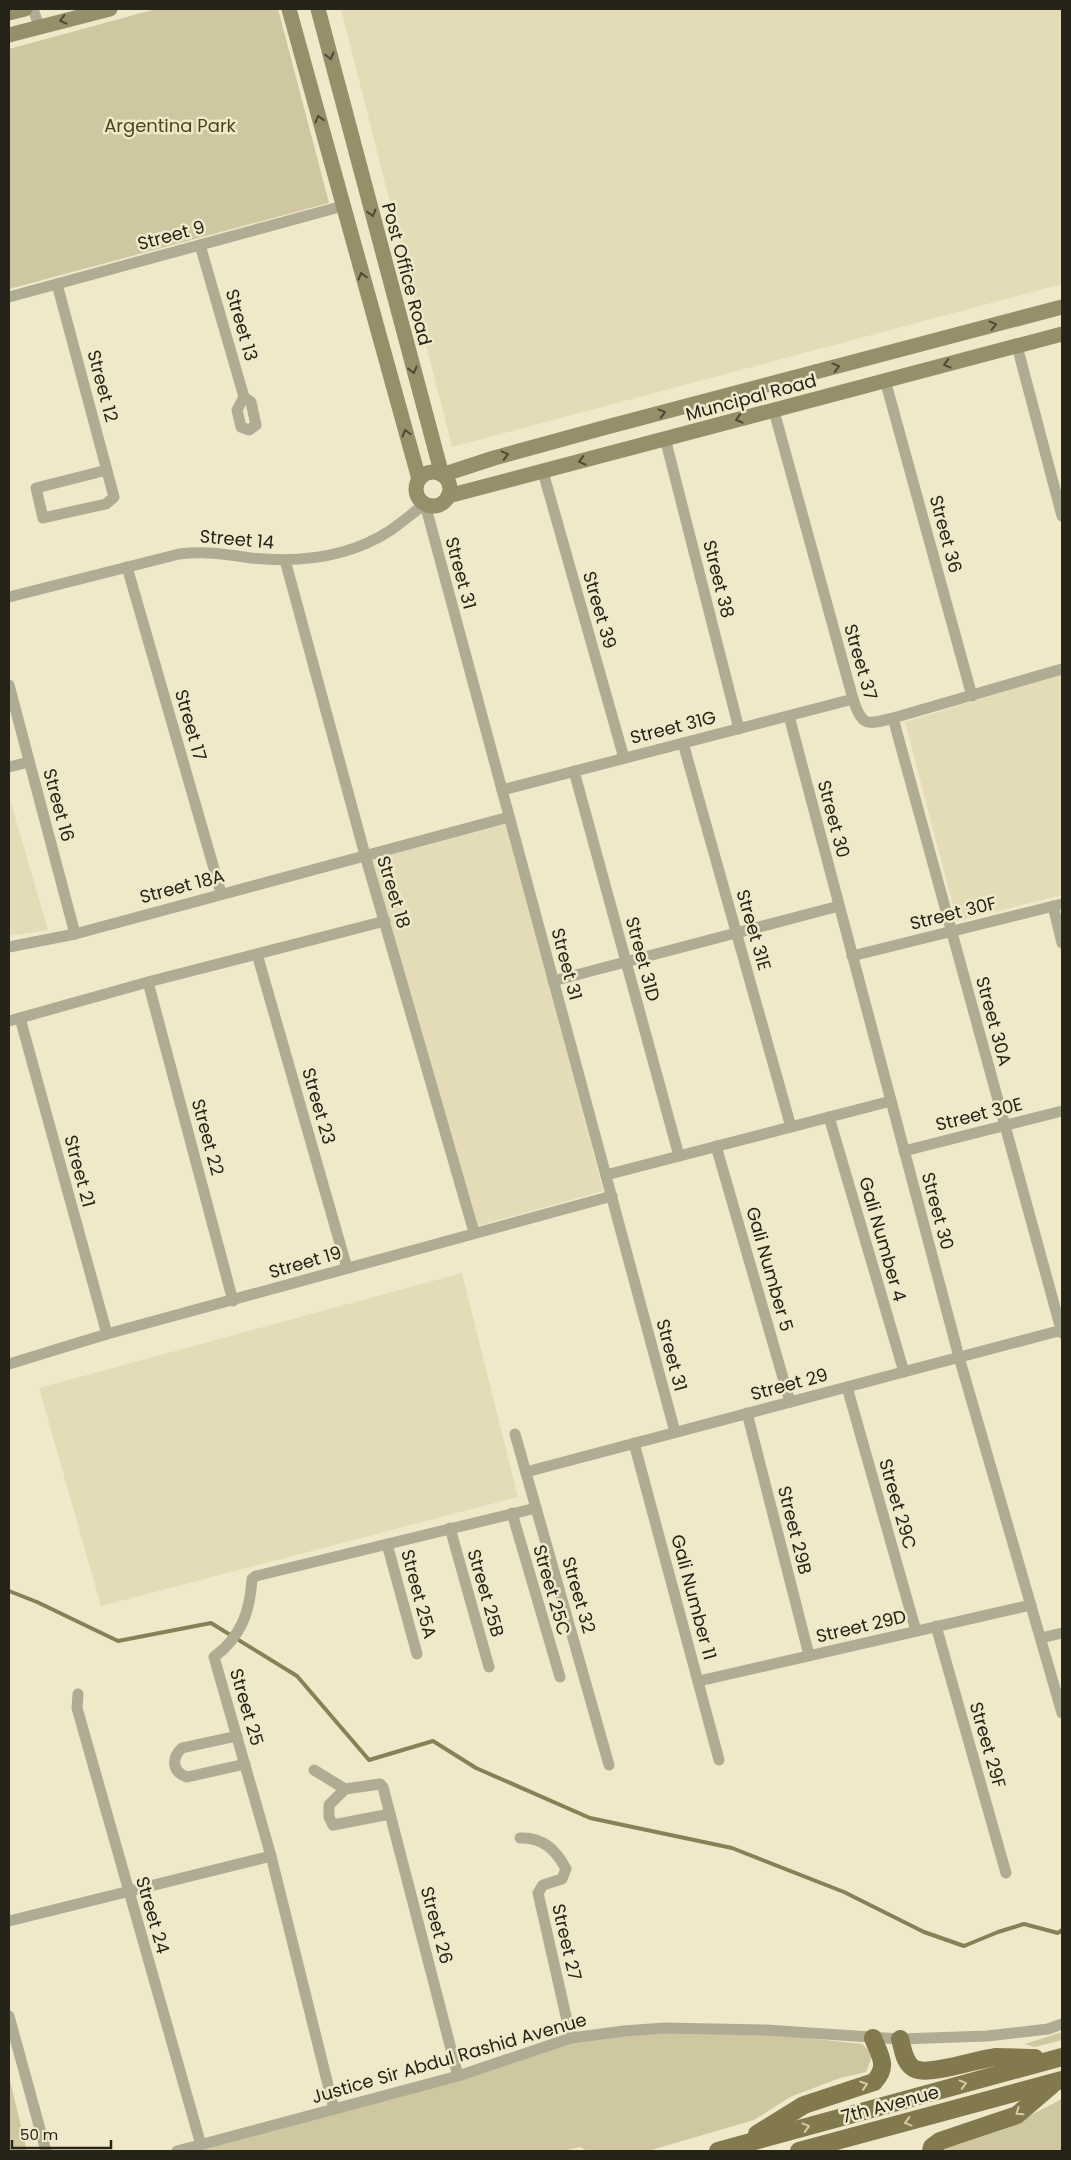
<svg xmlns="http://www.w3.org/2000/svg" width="1071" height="2160" viewBox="0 0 1071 2160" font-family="Poppins,sans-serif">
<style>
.built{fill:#e3dcb6}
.green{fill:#cec7a0}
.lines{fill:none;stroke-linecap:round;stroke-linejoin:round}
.stream{stroke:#898156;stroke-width:4}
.street{stroke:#b0ac94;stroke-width:11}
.secondary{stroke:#958f6a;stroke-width:15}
.primary{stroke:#82794c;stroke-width:18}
.oneway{stroke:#4d4935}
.oneway2{stroke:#d4cdaa}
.labels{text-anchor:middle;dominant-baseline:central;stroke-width:5;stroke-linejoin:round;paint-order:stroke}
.park-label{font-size:18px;fill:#4c4418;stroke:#efe9ca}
.street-label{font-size:18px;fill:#262418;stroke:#efe9ca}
</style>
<rect width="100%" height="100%" fill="#efe9ca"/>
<g class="built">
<path d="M 341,9 L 1062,9 L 1062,284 L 452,447 Z"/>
<path d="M 1062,674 L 1062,895 L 957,921 L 905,722 Z"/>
<path d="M 9,796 L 48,930 L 9,936 Z"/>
<path d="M 507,824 L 603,1191 L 477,1226 L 371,860 Z"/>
<path d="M 462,1273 L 518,1497 L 101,1606 L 39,1388 Z"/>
</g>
<g class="green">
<path d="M 156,9 L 278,9 L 329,203 L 9,289 L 9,49 Z"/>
<path d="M 734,2030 L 862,2044 L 873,2054 L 866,2072 L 840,2078 L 790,2097 L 754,2120 L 648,2151 L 587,2151 L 580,2147 L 563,2151 L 185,2151 L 600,2034 Z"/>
<path d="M 1062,2032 L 1062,2040 L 1035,2047 L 1025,2044 Z"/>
<path d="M 9,2076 L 27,2151 L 9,2151 Z"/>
<path d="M 1062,2099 L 1062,2151 L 940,2151 L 941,2147 L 957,2145 L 1004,2129 Z"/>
</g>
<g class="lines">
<path class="stream" d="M 9,1591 L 37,1602 L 118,1641 L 211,1623 L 297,1676 L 369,1760 L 433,1741 L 476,1768 L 590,1818 L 732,1848 L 844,1892 L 924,1932 L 964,1946 L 998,1932 L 1024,1924 L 1058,1933 L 1062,1930"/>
<g class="street">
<path d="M 33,9 L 39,26"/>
<path d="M 200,245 L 244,397 L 251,402 L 256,425 L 249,430 L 241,427 L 237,410 L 244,397"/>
<path d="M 57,284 L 114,497 L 106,504 L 43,518 L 36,488 L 107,470"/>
<path d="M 9,297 L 343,206"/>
<path d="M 1017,346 L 1062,516"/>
<path d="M 885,380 L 972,696"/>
<path d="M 774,411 L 853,699 C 862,727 867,725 893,718 L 1062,669"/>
<path d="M 665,438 L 739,729"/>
<path d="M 543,472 L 624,758"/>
<path d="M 285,560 L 365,855 L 474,1232"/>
<path d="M 127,567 L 221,893"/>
<path d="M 9,597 L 179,554 C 207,551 224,554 251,558 C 299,563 350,557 391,530 C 402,522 413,513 425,504 L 675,1432"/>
<path d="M 9,685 L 75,934"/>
<path d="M 789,716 L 959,1357 L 1062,1713"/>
<path d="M 893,718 L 1062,1333"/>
<path d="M 683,743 L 791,1127"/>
<path d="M 9,767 L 29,762"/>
<path d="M 574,771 L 679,1156"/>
<path d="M 502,790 L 853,699"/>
<path d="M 1053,906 L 1062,943"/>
<path d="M 9,947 L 75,934 L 509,817"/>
<path d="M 257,954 L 347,1268"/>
<path d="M 852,956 L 1062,904"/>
<path d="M 553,981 L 839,906"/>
<path d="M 148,982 L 233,1301"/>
<path d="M 20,1018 L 107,1334"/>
<path d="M 9,1021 L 148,982 L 385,921"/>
<path d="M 829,1117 L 904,1372"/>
<path d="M 716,1146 L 790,1402"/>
<path d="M 904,1151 L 1062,1111"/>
<path d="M 606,1175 L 891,1101"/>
<path d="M 9,1364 L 107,1334 L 612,1196"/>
<path d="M 847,1387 L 916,1631"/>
<path d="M 747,1413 L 809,1655"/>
<path d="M 515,1434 L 609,1765"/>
<path d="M 634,1443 L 719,1760"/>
<path d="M 526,1472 L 1062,1330"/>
<path d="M 512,1513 L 560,1677"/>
<path d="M 450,1528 L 489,1667"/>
<path d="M 387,1544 L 417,1654"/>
<path d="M 936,1626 L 1006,1873"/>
<path d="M 1041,1638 L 1062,1633"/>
<path d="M 699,1681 L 1031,1605"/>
<path d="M 78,1694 L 77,1708 L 201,2145"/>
<path d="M 237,1736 L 182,1748 C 171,1758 172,1772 187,1777 L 245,1764"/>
<path d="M 314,1770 L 345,1789 L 380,1784 L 383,1787 L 458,2076"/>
<path d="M 345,1789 L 329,1805 L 329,1817 L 333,1825 L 390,1814"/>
<path d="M 520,1838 C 543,1837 556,1850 566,1869 L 562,1879 L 543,1885 L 538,1893 L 571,2038"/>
<path d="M 9,1921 L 271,1856"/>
<path d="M 9,2016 L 46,2151"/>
<path d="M 334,2109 L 271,1856 L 214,1657 C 241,1637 250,1612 252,1579 L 256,1576 L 536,1508"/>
<path d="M 177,2151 L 458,2076 L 571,2038 L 624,2031 L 664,2028 L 766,2030 L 900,2039 L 987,2036 L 1048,2029 L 1062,2024"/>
</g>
<g class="secondary">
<path d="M 289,9 L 419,479"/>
<path d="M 318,9 L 442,475 L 494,458 L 603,428 L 1062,307"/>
<path d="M 9,13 L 25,9"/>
<path d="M 9,35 L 110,9"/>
<circle cx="433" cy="489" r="17"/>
<path d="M 448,496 L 1062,334"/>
</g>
<g class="primary">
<path d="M 900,2039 C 903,2049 904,2064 915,2069 C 930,2076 977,2059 996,2057 C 1009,2057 1023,2058 1035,2058"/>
<path d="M 757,2134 L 804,2105 L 874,2082 C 889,2066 880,2056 873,2038"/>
<path d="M 718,2151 L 1062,2057"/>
<path d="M 799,2151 L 1062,2080"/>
<path d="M 931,2151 L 932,2147 L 940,2141 L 1017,2115 L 1052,2085"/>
</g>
</g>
<defs><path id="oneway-chevron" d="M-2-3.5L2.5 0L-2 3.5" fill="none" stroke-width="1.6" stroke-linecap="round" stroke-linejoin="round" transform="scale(1.25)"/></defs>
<g class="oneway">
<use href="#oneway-chevron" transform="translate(63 20) rotate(166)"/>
<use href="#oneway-chevron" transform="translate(330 56) rotate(75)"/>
<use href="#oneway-chevron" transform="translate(319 119) rotate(-105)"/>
<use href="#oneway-chevron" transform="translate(372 213) rotate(75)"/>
<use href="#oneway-chevron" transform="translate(362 276) rotate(-106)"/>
<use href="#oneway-chevron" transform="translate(993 325) rotate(-15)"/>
<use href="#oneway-chevron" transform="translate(947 364) rotate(165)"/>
<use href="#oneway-chevron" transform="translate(836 367) rotate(-15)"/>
<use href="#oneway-chevron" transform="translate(413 370) rotate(76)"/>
<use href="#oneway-chevron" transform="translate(662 413) rotate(-15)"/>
<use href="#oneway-chevron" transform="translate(739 419) rotate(166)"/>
<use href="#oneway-chevron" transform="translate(406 433) rotate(-106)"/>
<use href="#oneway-chevron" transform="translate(505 455) rotate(-15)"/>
<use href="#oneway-chevron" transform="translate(582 461) rotate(165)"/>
</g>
<g class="oneway2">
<use href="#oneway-chevron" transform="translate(963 2084) rotate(-15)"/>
<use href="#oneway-chevron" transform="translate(864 2085) rotate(-18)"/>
<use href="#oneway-chevron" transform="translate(1019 2112) rotate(146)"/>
<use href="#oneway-chevron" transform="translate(908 2122) rotate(165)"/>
<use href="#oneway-chevron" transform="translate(806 2127) rotate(-15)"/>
</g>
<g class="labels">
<g class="park-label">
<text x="170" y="125">Argentina Park</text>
</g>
<g class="street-label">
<text transform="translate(171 235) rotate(-15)">Street 9</text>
<text transform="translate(407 274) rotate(75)">Post Office Road</text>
<text transform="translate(242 325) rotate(74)">Street 13</text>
<text transform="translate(103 386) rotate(75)">Street 12</text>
<text transform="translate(751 397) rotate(-15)">Muncipal Road</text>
<text transform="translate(946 534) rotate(75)">Street 36</text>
<text transform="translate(237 539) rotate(5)">Street 14</text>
<text transform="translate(461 573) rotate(75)">Street 31</text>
<text transform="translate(719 579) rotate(76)">Street 38</text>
<text transform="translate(600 610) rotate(74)">Street 39</text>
<text transform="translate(861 662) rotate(74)">Street 37</text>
<text transform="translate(191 725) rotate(74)">Street 17</text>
<text transform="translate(673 727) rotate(-14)">Street 31G</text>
<text transform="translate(59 805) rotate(75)">Street 16</text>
<text transform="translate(834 819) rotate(75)">Street 30</text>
<text transform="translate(182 886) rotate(-15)">Street 18A</text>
<text transform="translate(394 892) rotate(73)">Street 18</text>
<text transform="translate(953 913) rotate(-14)">Street 30F</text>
<text transform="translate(754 930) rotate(74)">Street 31E</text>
<text transform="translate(643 959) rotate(75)">Street 31D</text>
<text transform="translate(567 964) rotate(75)">Street 31</text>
<text transform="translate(994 1021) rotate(75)">Street 30A</text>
<text transform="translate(319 1106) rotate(74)">Street 23</text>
<text transform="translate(979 1114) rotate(-14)">Street 30E</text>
<text transform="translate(208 1137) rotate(75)">Street 22</text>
<text transform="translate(80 1171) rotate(75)">Street 21</text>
<text transform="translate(938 1211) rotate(75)">Street 30</text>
<text transform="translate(883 1239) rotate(74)">Gali Number 4</text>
<text transform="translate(305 1262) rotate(-16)">Street 19</text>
<text transform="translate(770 1269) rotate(74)">Gali Number 5</text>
<text transform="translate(672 1355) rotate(75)">Street 31</text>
<text transform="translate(789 1384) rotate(-15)">Street 29</text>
<text transform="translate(898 1504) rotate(74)">Street 29C</text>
<text transform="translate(795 1530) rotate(76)">Street 29B</text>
<text transform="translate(552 1590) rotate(74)">Street 25C</text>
<text transform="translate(486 1593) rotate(74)">Street 25B</text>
<text transform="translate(419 1594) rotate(75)">Street 25A</text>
<text transform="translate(579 1595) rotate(74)">Street 32</text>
<text transform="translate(694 1597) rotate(75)">Gali Number 11</text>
<text transform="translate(861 1626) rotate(-13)">Street 29D</text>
<text transform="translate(247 1707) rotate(74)">Street 25</text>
<text transform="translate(988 1745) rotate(74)">Street 29F</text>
<text transform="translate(153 1915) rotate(74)">Street 24</text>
<text transform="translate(437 1925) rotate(75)">Street 26</text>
<text transform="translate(567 1942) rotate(77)">Street 27</text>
<text transform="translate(449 2058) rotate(-16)">Justice Sir Abdul Rashid Avenue</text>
<text transform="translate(890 2104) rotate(-15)">7th Avenue</text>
</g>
</g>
<rect width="1071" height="2160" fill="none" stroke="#262418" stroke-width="20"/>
<path d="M12 2140v8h99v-8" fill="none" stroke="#262418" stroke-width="2.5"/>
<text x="20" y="2140" font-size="15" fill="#262418" stroke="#efe9ca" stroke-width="4" paint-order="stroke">50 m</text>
</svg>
